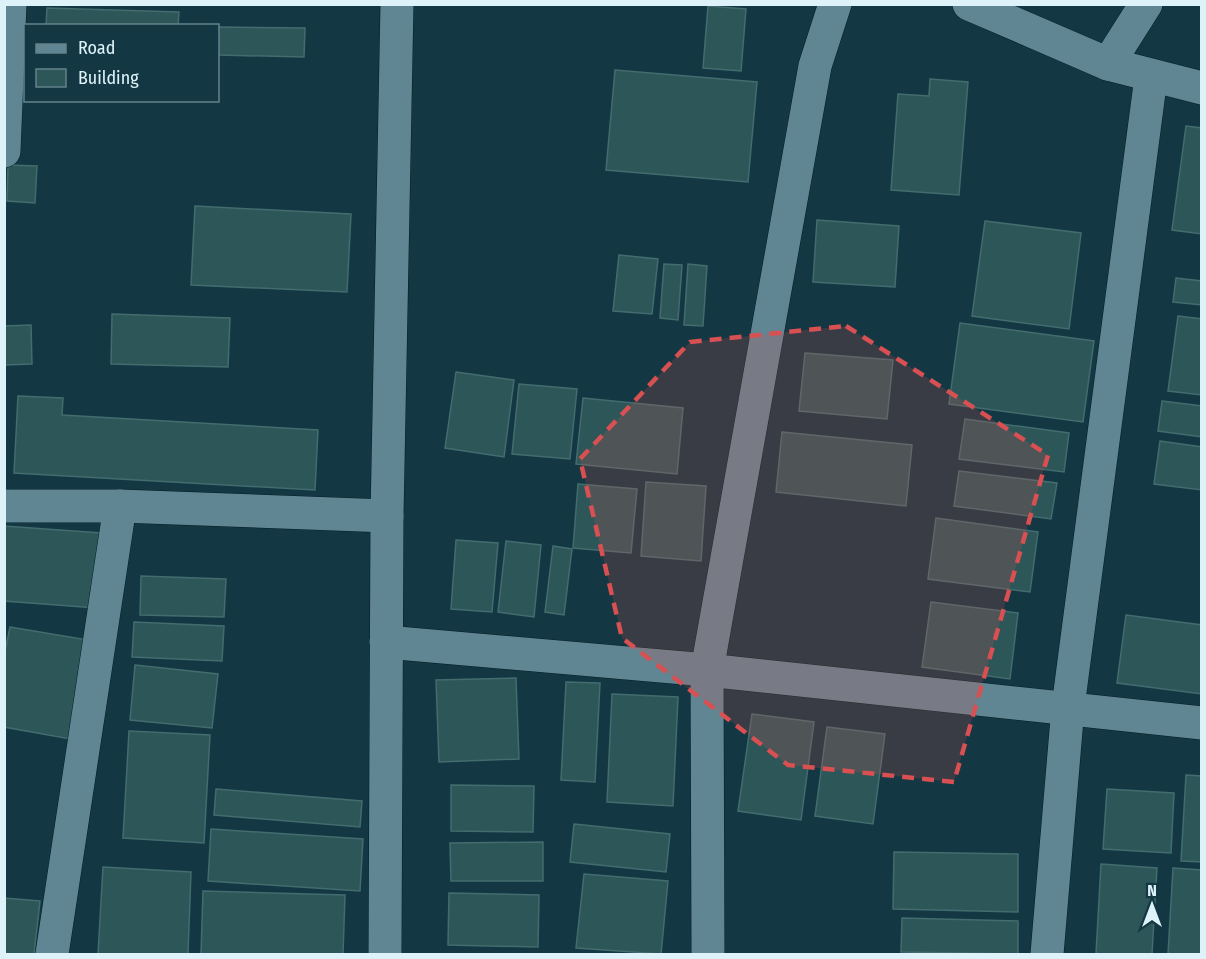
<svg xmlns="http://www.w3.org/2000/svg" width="1206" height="959" viewBox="0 0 1206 959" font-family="'Fira Sans Condensed',sans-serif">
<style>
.building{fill:#2d5659;stroke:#436c6f;stroke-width:1.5}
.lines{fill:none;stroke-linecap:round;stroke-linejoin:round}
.minor-casing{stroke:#031e27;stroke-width:34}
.minor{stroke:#618693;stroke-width:33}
.marked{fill:#d85052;fill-opacity:0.2;stroke:#d85052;stroke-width:4.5;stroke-dasharray:12 8;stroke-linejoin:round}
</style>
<rect width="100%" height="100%" fill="#133843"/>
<g class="building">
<path d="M 708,6 L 746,9 L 741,71 L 703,68 Z"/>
<path d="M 47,8 L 179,12 L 178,26 L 46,26 Z"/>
<path d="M 218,27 L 305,28 L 304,57 L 218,55 Z"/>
<path d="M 615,70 L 757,82 L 748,182 L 606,170 Z"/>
<path d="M 930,79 L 968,82 L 959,195 L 891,190 L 898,94 L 929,96 Z"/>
<path d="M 1186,126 L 1202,128 L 1202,234 L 1172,230 Z"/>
<path d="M 8,165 L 37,166 L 35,203 L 7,201 Z"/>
<path d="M 195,206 L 351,214 L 347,292 L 191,285 Z"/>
<path d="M 817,220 L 899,226 L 895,287 L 813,282 Z"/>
<path d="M 985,221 L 1081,233 L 1069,329 L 972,316 Z"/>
<path d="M 619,255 L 658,259 L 652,314 L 613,311 Z"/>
<path d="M 664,264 L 682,265 L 678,320 L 660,318 Z"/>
<path d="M 688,264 L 707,266 L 703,326 L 684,325 Z"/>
<path d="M 1176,278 L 1202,281 L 1202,305 L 1173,302 Z"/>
<path d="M 112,314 L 230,318 L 228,367 L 111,364 Z"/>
<path d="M 1178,316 L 1202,319 L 1202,395 L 1168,391 Z"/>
<path d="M 960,323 L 1094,341 L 1083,422 L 949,404 Z"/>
<path d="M 31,325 L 32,364 L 4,365 L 4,326 Z"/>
<path d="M 805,353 L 893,360 L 887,419 L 799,411 Z"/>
<path d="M 456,372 L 514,380 L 504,457 L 445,448 Z"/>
<path d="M 519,384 L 577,389 L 570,459 L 512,454 Z"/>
<path d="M 18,396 L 63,398 L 62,415 L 318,430 L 315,490 L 14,473 Z"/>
<path d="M 583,398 L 683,408 L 677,474 L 576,464 Z"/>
<path d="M 1162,401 L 1202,406 L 1202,437 L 1158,431 Z"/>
<path d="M 965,419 L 1069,433 L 1064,472 L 959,459 Z"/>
<path d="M 782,432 L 912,445 L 906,506 L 776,492 Z"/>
<path d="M 1160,441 L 1202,447 L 1202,490 L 1154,484 Z"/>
<path d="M 959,471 L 1057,483 L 1051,519 L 954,506 Z"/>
<path d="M 646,482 L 706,486 L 701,561 L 641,556 Z"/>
<path d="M 578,484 L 637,489 L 631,553 L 573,548 Z"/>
<path d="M 936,518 L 1038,532 L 1030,592 L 928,579 Z"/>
<path d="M 4,526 L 101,533 L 96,608 L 4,601 Z"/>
<path d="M 456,540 L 498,543 L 492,612 L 451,609 Z"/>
<path d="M 506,541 L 541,545 L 534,617 L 498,612 Z"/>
<path d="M 553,546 L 572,549 L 564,615 L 545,612 Z"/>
<path d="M 141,576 L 226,579 L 224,617 L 140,615 Z"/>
<path d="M 931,602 L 1018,613 L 1010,679 L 922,667 Z"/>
<path d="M 1126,615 L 1202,625 L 1202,694 L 1117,683 Z"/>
<path d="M 134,622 L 224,626 L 222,661 L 132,657 Z"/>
<path d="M 10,627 L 94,641 L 76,740 L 4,727 L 4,656 Z"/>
<path d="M 135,665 L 218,674 L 212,728 L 130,720 Z"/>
<path d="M 516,678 L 519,759 L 439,762 L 436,680 Z"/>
<path d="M 566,682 L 600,683 L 595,782 L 561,780 Z"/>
<path d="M 612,694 L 678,697 L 673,806 L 607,802 Z"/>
<path d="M 752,714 L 814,722 L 801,820 L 738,811 Z"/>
<path d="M 827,727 L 885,734 L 873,824 L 815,816 Z"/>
<path d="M 129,731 L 210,735 L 204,843 L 123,838 Z"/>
<path d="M 1186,775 L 1202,776 L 1202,862 L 1181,861 Z"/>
<path d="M 451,785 L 534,786 L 533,832 L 451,831 Z"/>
<path d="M 216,789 L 362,801 L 360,827 L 214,815 Z"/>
<path d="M 1107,789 L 1174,793 L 1171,853 L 1103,849 Z"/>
<path d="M 574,824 L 670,834 L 666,872 L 570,862 Z"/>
<path d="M 211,829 L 363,839 L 360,891 L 208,881 Z"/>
<path d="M 543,842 L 543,881 L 451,881 L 450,843 Z"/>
<path d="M 894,852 L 1018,854 L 1018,912 L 893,909 Z"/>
<path d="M 1101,864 L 1157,868 L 1152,954 L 1096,954 Z"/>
<path d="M 103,867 L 191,872 L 188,954 L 98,954 Z"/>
<path d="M 1173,868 L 1202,870 L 1202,954 L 1168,954 Z"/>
<path d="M 584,874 L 668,881 L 661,954 L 576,948 Z"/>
<path d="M 203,891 L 345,895 L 343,954 L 201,954 Z"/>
<path d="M 449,893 L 539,895 L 538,947 L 448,945 Z"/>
<path d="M 4,898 L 40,901 L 34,954 L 4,954 Z"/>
<path d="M 902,918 L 1018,921 L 1018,954 L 901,952 Z"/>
</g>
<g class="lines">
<defs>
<g id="minor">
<path d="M 969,4 L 1108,64 L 1202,88"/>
<path d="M 1108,64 L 1146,4"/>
<path d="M 4,151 L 10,4"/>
<path d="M 4,506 L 120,506 L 387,516"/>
<path d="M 386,642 L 707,670 L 1202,723"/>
<path d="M 52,954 L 120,506"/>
<path d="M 385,954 L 387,516 L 397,4"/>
<path d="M 708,954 L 707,670 L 815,66 L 835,4"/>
<path d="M 1047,954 L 1068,707 L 1151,77"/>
</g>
</defs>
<use href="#minor" class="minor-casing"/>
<use href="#minor" class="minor"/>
</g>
<path class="marked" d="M 846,326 L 1048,455 L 954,782 L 788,765 L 622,638 L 580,459 L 690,342 Z"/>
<rect width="1206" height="959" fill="none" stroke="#def2f9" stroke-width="12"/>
<rect x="24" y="24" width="195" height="78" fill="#133843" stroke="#64828c" stroke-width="1.5"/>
<rect x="36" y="44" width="30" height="9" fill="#618693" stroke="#64828c" stroke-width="1.5"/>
<text x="78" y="54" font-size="18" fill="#def2f9">Road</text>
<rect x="36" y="69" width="30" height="18" fill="#2d5659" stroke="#64828c" stroke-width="1.5"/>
<text x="78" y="84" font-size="18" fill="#def2f9">Building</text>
<g transform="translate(1152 905)" stroke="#133843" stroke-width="4.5" paint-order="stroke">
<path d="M0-4.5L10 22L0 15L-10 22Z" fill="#def2f9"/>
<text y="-9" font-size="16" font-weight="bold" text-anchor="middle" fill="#def2f9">N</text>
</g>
</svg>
